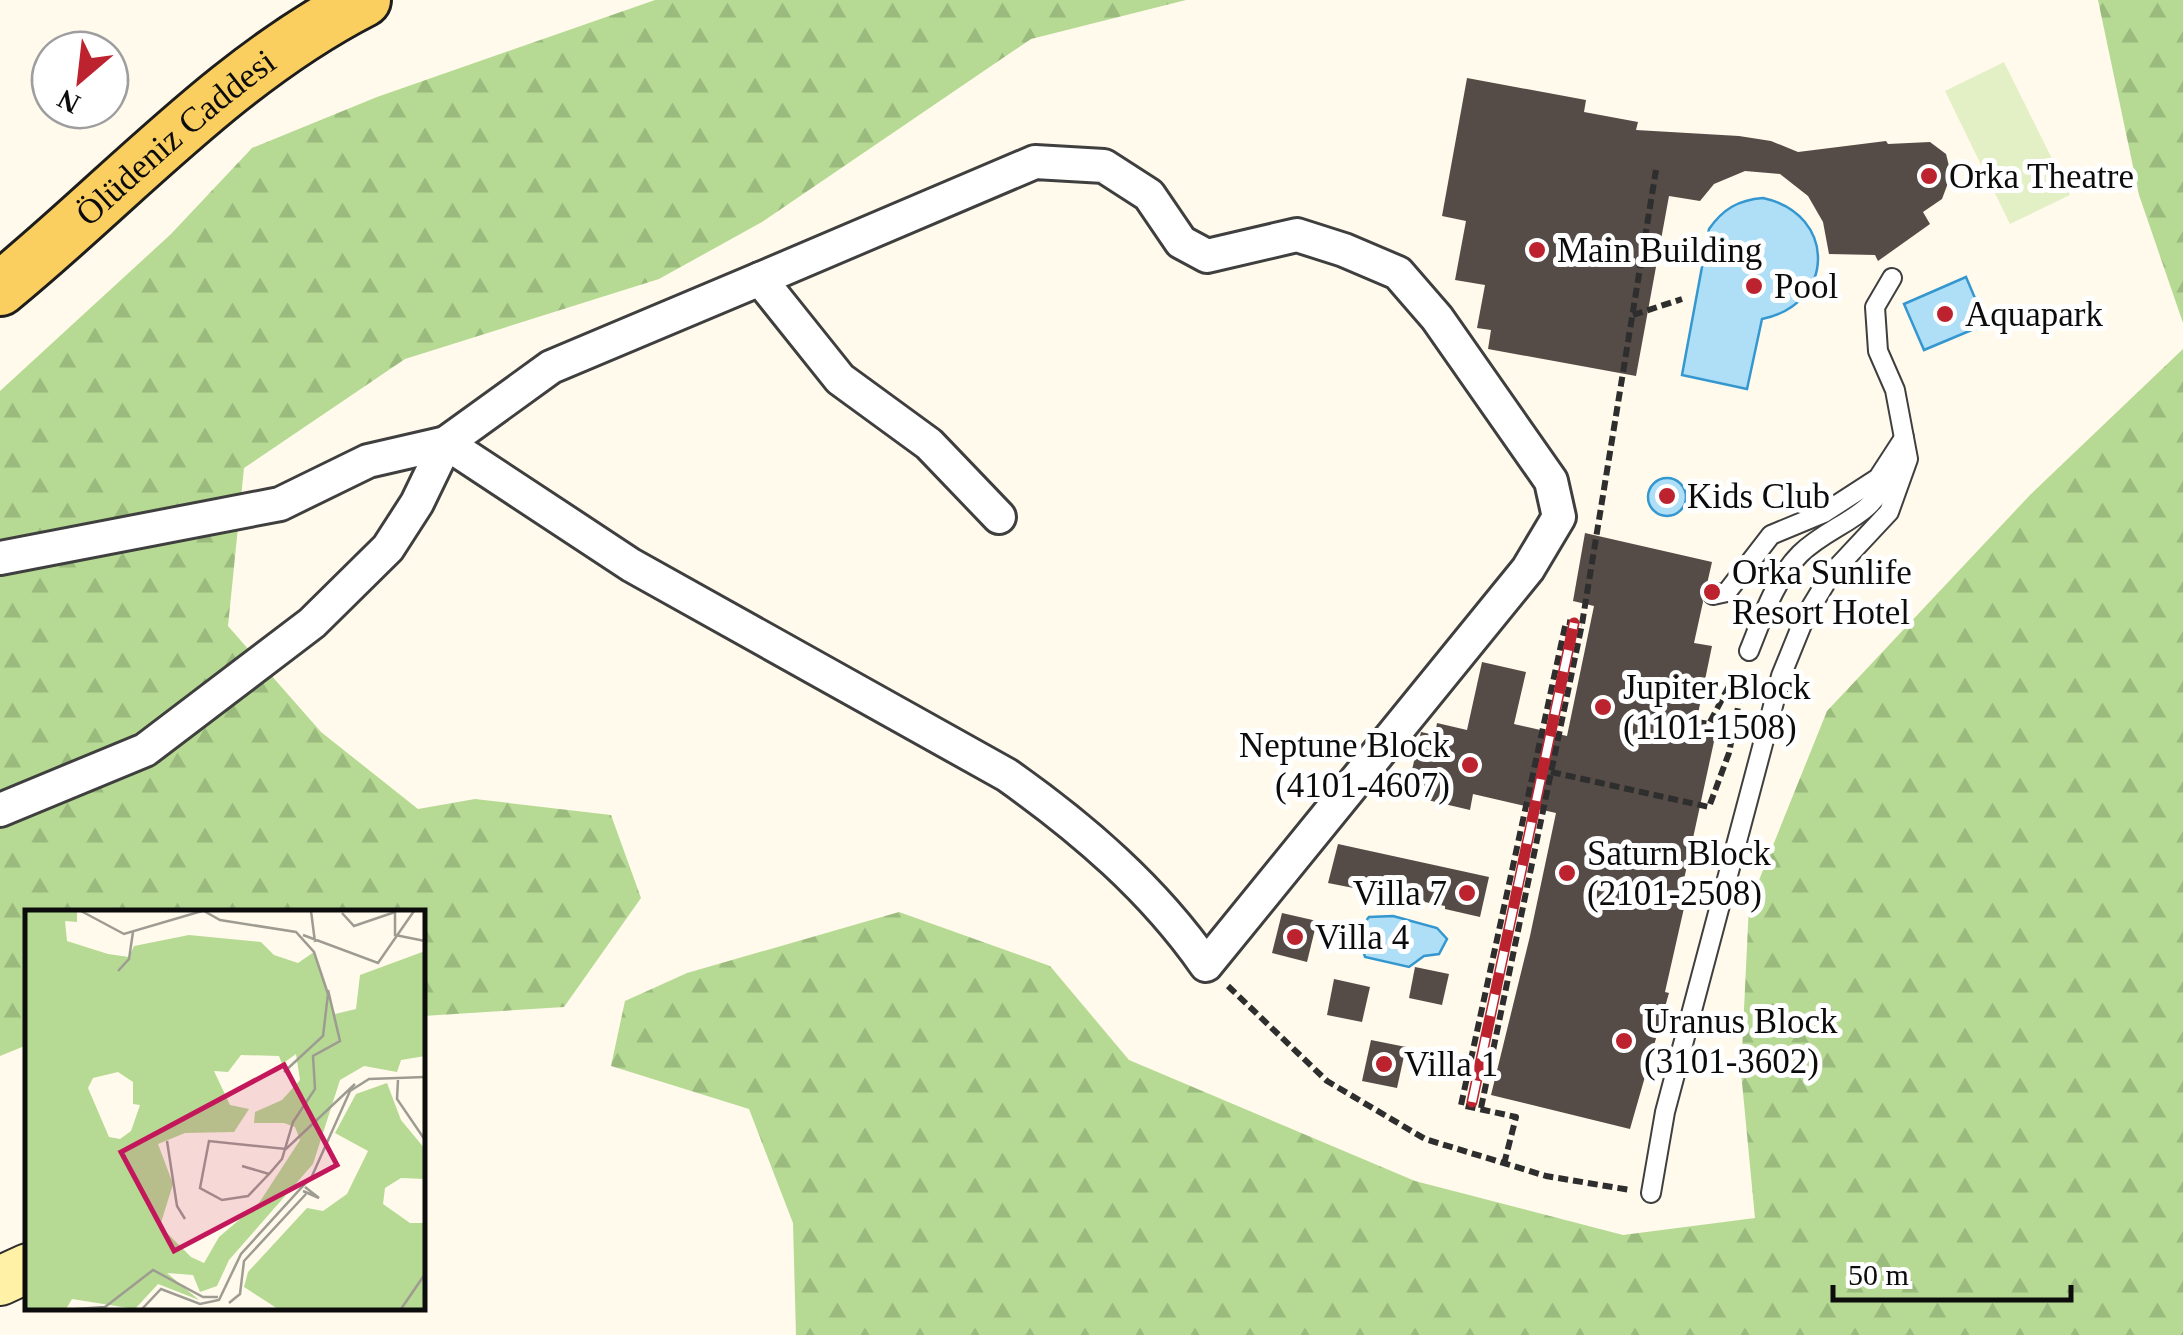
<svg xmlns="http://www.w3.org/2000/svg" width="2183" height="1335" viewBox="0 0 2183 1335" font-family="'Times New Roman',serif">
<style>
.forest{fill:url(#forest-firs)}
.pitch{fill:#e3f0c6}
.water{fill:#afdff7;stroke:#3597cf;stroke-width:2.5}
.building{fill:#554c48}
.lines{fill:none;stroke-linecap:round;stroke-linejoin:round}
.lane-casing{stroke:#3f3f3f;stroke-width:22}
.street-casing{stroke:#3f3f3f;stroke-width:38}
.secondary-casing{stroke:#2e2e2e;stroke-width:52}
.primary-casing{stroke:#1d1d1d;stroke-width:58}
.path{stroke:#2e2e2e;stroke-width:6;stroke-dasharray:10 5;stroke-linecap:butt}
.lane{stroke:#fff;stroke-width:18}
.street{stroke:#fff;stroke-width:32}
.secondary{stroke:#fff2a6;stroke-width:48}
.primary{stroke:#fbcf5f;stroke-width:52}
.rail-casing{stroke:#bd222f;stroke-width:11}
.rail{stroke:#fff;stroke-width:8;stroke-dasharray:22;stroke-linecap:butt}
.poi-dot{fill:#bd222f;stroke:#fff;stroke-width:4}
.labels{text-anchor:middle;dominant-baseline:central;stroke-width:10;stroke-linejoin:round;paint-order:stroke}
.street-label{font-size:35px;fill:#0c0c0c;stroke:#fff}
.poi-label{font-size:35px;fill:#0c0c0c;stroke:#fff;text-anchor:start}
.inset-road{fill:none;stroke:#9e9b92;stroke-width:2.5}
.view{fill:#c2185b;fill-opacity:0.15;stroke:#c2185b;stroke-width:5}
.inset-edge{fill:none;stroke:#0c0c0c;stroke-width:5}
</style>
<defs>
<pattern id="forest-firs" width="22" height="20" patternUnits="userSpaceOnUse" patternTransform="scale(2.5)"><rect width="22" height="20" fill="#b6da93"/><path d="M5 1l3.5 6h-7zM16 11l3.5 6h-7z" fill="#9bba7e"/></pattern>
</defs>
<rect width="100%" height="100%" fill="#fffaeb"/>
<g class="forest">
<path d="M 655,0 L 1186,0 L 1031,39 L 762,222 L 659,279 L 405,359 L 244,468 L 228,626 L 321,732 L 418,809 L 475,799 L 611,815 L 641,898 L 564,1007 L 423,1016 L 422,912 L 28,912 L 27,1045 L 0,1056 L 0,391 L 171,234 L 252,148 L 377,97 Z"/>
<path d="M 2098,0 L 2183,0 L 2183,323 L 2139,195 Z"/>
<path d="M 2183,349 L 2183,1335 L 796,1335 L 793,1223 L 749,1109 L 611,1066 L 625,1001 L 687,973 L 899,912 L 1050,966 L 1129,1060 L 1415,1181 L 1623,1235 L 1755,1218 L 1741,1072 L 1749,905 L 1827,711 L 2030,495 Z"/>
</g>
<path class="pitch" d="M 2004,62 L 2070,195 L 2010,224 L 1945,91 Z"/>
<g class="water">
<path d="M 1763,198 C 1837,214 1836,304 1762,319 L 1747,389 L 1682,375 L 1709,229 C 1723,209 1738,200 1763,198 Z"/>
<path d="M 1966,277 L 1986,324 L 1924,350 L 1904,304 Z"/>
<circle cx="1667" cy="497" r="19"/>
<path d="M 1393,916 L 1437,928 L 1447,939 L 1439,954 L 1424,956 L 1409,967 L 1365,957 L 1357,932 L 1369,917 Z"/>
</g>
<g class="building">
<path d="M 1467,78 L 1586,100 L 1584,112 L 1638,122 L 1636,130 L 1739,136 L 1771,141 L 1798,152 L 1886,141 L 1888,144 L 1930,142 L 1946,154 L 1950,170 L 1948,183 L 1942,199 L 1923,212 L 1930,224 L 1878,261 L 1875,255 L 1829,254 L 1823,222 L 1808,196 L 1780,174 L 1745,171 L 1714,184 L 1700,201 L 1669,196 L 1636,376 L 1488,349 L 1491,330 L 1477,328 L 1485,285 L 1455,280 L 1466,221 L 1442,216 Z"/>
<path d="M 1585,533 L 1712,562 L 1707,584 L 1701,592 L 1703,602 L 1694,643 L 1712,646 L 1694,733 L 1715,737 L 1678,907 L 1684,908 L 1665,992 L 1669,993 L 1630,1129 L 1491,1095 L 1530,936 L 1556,813 L 1473,794 L 1470,810 L 1406,795 L 1421,732 L 1435,735 L 1437,723 L 1467,730 L 1482,662 L 1526,672 L 1514,724 L 1567,736 L 1594,606 L 1573,601 Z"/>
<path d="M 1338,844 L 1489,877 L 1480,917 L 1445,909 L 1445,906 L 1328,883 Z"/>
<path d="M 1282,913 L 1317,921 L 1307,962 L 1272,953 Z"/>
<path d="M 1415,967 L 1449,974 L 1442,1005 L 1409,998 Z"/>
<path d="M 1334,979 L 1370,987 L 1362,1022 L 1327,1015 Z"/>
<path d="M 1371,1040 L 1406,1047 L 1397,1088 L 1362,1081 Z"/>
</g>
<g class="lines">
<defs>
<g id="lane">
<path d="M 1713,595 L 1727,592 L 1771,535 L 1824,513 L 1878,478 L 1904,438"/>
<path d="M 1749,651 C 1762,619 1775,579 1800,554 C 1833,522 1873,520 1891,471"/>
<path d="M 1651,1193 L 1665,1112 L 1781,676 L 1805,617 L 1831,574 L 1889,512 L 1908,459 L 1895,390 L 1878,351 L 1875,307 L 1892,278"/>
</g>
<g id="street">
<path d="M 0,558 L 280,504 L 368,461 L 446,443 L 631,565 L 1007,775 C 1082,828 1153,889 1206,965 L 1528,569 L 1559,517 L 1551,481 L 1437,318 L 1398,273 L 1344,250 L 1297,235 L 1207,256 L 1181,242 L 1149,195 L 1104,166 L 1035,162 L 760,279"/>
<path d="M 0,810 L 145,750 L 312,623 L 388,548 L 417,503 L 446,443 L 551,367 L 760,279 L 840,379 L 929,444 L 999,517"/>
</g>
<path id="secondary" d="M 0,1281 L 28,1268"/>
<g id="primary">
<path id="s1" d="M 0,289 C 119,192 225,71 364,0"/>
</g>
</defs>
<use href="#lane" class="lane-casing"/>
<use href="#street" class="street-casing"/>
<use href="#secondary" class="secondary-casing"/>
<use href="#primary" class="primary-casing"/>
<g class="path">
<path d="M 1633,315 L 1682,299"/>
<path d="M 1652,715 L 1709,724 L 1738,669"/>
<path d="M 1551,772 L 1709,807 L 1729,753 L 1745,672"/>
<path d="M 1228,986 L 1327,1081 L 1425,1139 L 1546,1176 L 1630,1190"/>
<path d="M 1481,1108 L 1582,624 L 1656,170"/>
<path d="M 1504,1164 L 1516,1117 L 1461,1105 L 1566,622 L 1582,624"/>
</g>
<use href="#lane" class="lane"/>
<use href="#street" class="street"/>
<use href="#secondary" class="secondary"/>
<use href="#primary" class="primary"/>
<defs>
<path id="rail" d="M 1472,1102 L 1574,623"/>
</defs>
<use href="#rail" class="rail-casing"/>
<use href="#rail" class="rail"/>
</g>
<g class="poi-dot">
<circle cx="1929" cy="176" r="10"/>
<circle cx="1537" cy="250" r="10"/>
<circle cx="1754" cy="286" r="10"/>
<circle cx="1945" cy="314" r="10"/>
<circle cx="1667" cy="496" r="10"/>
<circle cx="1712" cy="592" r="10"/>
<circle cx="1603" cy="707" r="10"/>
<circle cx="1470" cy="765" r="10"/>
<circle cx="1567" cy="873" r="10"/>
<circle cx="1467" cy="893" r="10"/>
<circle cx="1295" cy="937" r="10"/>
<circle cx="1624" cy="1041" r="10"/>
<circle cx="1384" cy="1064" r="10"/>
</g>
<g class="labels">
<g class="street-label">
<text stroke="none"><textPath href="#s1" startOffset="232">Ölüdeniz Caddesi</textPath></text>
</g>
<g class="poi-label">
<text x="1949" y="176">Orka Theatre</text>
<text x="1557" y="250">Main Building</text>
<text x="1774" y="286">Pool</text>
<text x="1965" y="314">Aquapark</text>
<text x="1687" y="496">Kids Club</text>
<text x="1732" y="572">Orka Sunlife<tspan x="1732" dy="40">Resort Hotel</tspan></text>
<text x="1623" y="687">Jupiter Block<tspan x="1623" dy="40">(1101-1508)</tspan></text>
<text x="1450" y="745" text-anchor="end">Neptune Block<tspan x="1450" dy="40">(4101-4607)</tspan></text>
<text x="1587" y="853">Saturn Block<tspan x="1587" dy="40">(2101-2508)</tspan></text>
<text x="1447" y="893" text-anchor="end">Villa 7</text>
<text x="1315" y="937">Villa 4</text>
<text x="1644" y="1021">Uranus Block<tspan x="1644" dy="40">(3101-3602)</tspan></text>
<text x="1404" y="1064">Villa 1</text>
</g>
</g>
<g transform="translate(25 910)">
<rect width="400" height="400" fill="#fffaeb"/>
<path d="M 0,1 L 52,1 L 52,12 L 40,11 L 42,31 L 83,44 L 104,47 L 109,36 L 164,25 L 236,32 L 249,45 L 273,53 L 289,42 L 310,104 L 331,99 L 335,65 L 400,41 L 400,146 L 376,150 L 372,162 L 339,156 L 315,170 L 288,254 L 204,350 L 192,376 L 175,382 L 168,365 L 142,363 L 174,390 L 133,374 L 110,399 L 47,389 L 41,399 L 0,399 ZM 271,144 L 275,170 L 257,190 L 230,202 L 229,213 L 259,213 L 270,217 L 275,230 L 234,293 L 194,327 L 179,353 L 166,347 L 135,316 L 148,274 L 133,234 L 160,223 L 209,222 L 224,199 L 205,195 L 189,161 L 203,162 L 216,145 L 254,146 L 257,154 ZM 93,162 L 108,172 L 108,194 L 115,195 L 106,221 L 95,229 L 84,227 L 63,178 L 68,168 ZM 362,173 L 376,210 L 400,239 L 400,269 L 376,268 L 360,278 L 358,294 L 385,313 L 400,313 L 400,399 L 253,399 L 219,377 L 223,362 L 282,298 L 298,301 L 322,284 L 343,241 L 310,223 L 331,184 Z" fill="#b6da93" fill-rule="evenodd"/>
<path class="inset-road" d="M 56,1 L 99,24 L 177,1M 179,1 L 195,10 L 271,22 L 289,42 L 303,84 L 298,126 L 259,162M 286,1 L 290,32M 370,2 L 370,25 L 400,31M 317,3 L 329,16 L 370,2M 278,25 L 353,53 L 389,1M 93,61 L 104,49 L 108,22M 373,170 L 372,189 L 400,230M 142,231 L 152,296 L 160,309M 217,256 L 244,264 L 257,249 L 268,212 L 290,179 L 288,146 L 315,131 L 303,80M 244,264 L 223,286 L 197,290 L 175,278 L 184,231 L 261,239 L 330,174M 278,281 L 294,288 L 280,277M 204,393 L 215,384 L 219,351 L 281,284M 51,399 L 80,397 L 128,360 L 178,387 L 193,387M 117,399 L 136,379 L 175,394 L 194,390 L 216,344 L 287,266 L 325,181 L 344,169 L 400,167M 376,399 L 400,364"/>
<path class="view" d="M 259,155 L 312,255 L 149,341 L 96,242 Z"/>
<rect width="400" height="400" class="inset-edge"/>
</g>
<g transform="translate(80 80) rotate(208)"><circle r="48" fill="#ffffff" stroke="#9e9e9e" stroke-width="2.5"/>
<path d="M0-8L18 38L0 25L-18 38Z" fill="#bd222f"/>
<text y="-15" font-size="28" font-weight="bold" text-anchor="middle" fill="#0c0c0c">N</text>
</g>
<path d="M1833 1285v15h238v-15" fill="none" stroke="#0c0c0c" stroke-width="5"/>
<text x="1848" y="1285" font-size="30" fill="#0c0c0c" stroke="#ffffff" stroke-width="8" paint-order="stroke">50 m</text>
</svg>
